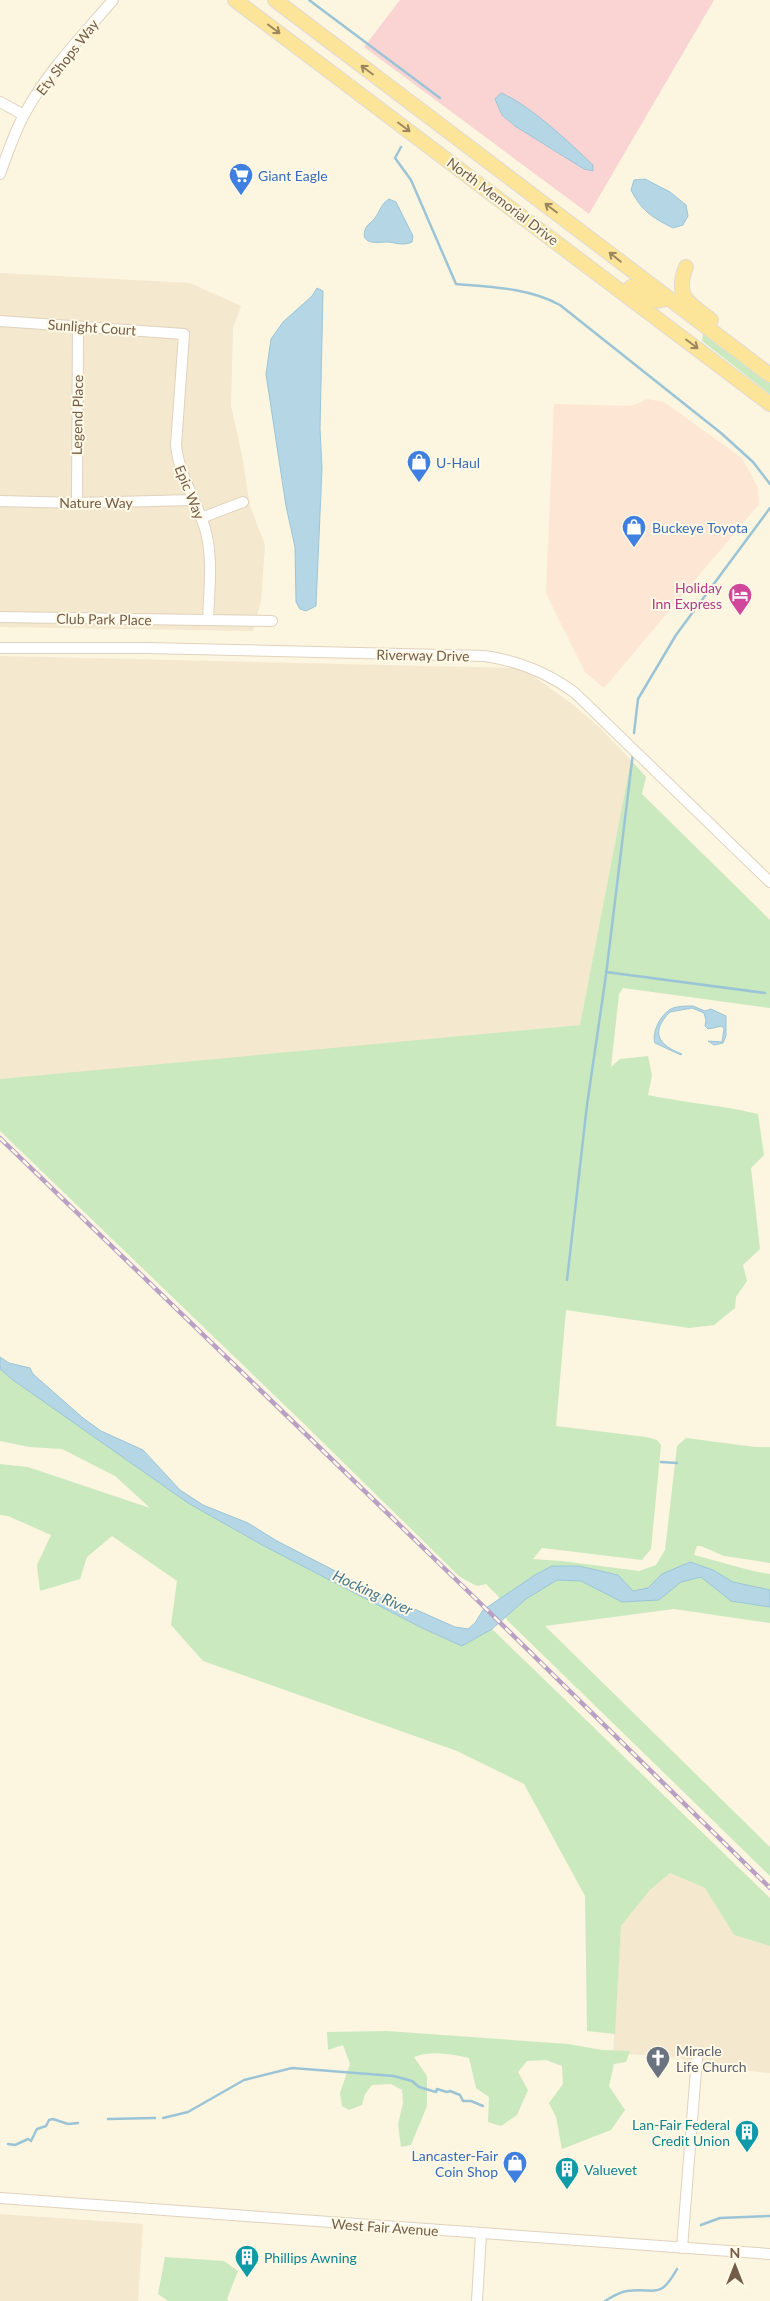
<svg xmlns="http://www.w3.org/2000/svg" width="770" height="2301" viewBox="0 0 770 2301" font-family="Lato,sans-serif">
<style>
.residential{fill:#f4e8cf}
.commercial{fill:#fde6d4}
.medical{fill:#fad4d3}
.green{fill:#cae9bf}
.water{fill:#b5d7e5;stroke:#9bc5d7}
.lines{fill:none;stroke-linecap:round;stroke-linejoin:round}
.stream{stroke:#9bc5d7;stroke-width:2.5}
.minor-casing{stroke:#e0d2bc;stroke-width:12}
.major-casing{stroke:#e0dbd7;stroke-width:16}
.minor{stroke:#fff;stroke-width:10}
.major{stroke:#fce598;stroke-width:14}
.rail-casing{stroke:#b9a0c5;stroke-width:4.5}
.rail{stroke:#fff9e6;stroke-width:2.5;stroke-dasharray:8;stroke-linecap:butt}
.oneway{stroke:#9c8660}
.labels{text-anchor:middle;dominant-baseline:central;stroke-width:4;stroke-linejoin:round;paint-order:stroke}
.street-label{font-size:14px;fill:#735d48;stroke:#fff9e6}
.shop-label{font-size:14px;fill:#366cbe;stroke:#fff9e6;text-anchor:start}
.hotel-label{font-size:14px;fill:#b23c85;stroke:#fff9e6;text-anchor:end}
.worship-label{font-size:14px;fill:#5b616d;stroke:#fff9e6;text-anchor:start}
.culture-label{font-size:14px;fill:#0d838f;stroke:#fff9e6;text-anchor:start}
.water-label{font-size:15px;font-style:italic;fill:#44778d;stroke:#fff9e6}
</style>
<rect width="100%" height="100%" fill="#fcf5e0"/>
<g class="residential">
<path d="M 0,273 L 190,283 L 241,306 L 233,328 L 231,406 L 242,455 L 250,506 L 265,545 L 261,601 L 253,631 L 0,627 Z"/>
<path d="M 0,656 L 513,668 L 533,676 L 571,703 L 599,727 L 631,760 L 580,1025 L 131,1070 L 0,1079 Z"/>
<path d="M 670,1873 L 705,1888 L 734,1935 L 770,1946 L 770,2073 L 687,2065 L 682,2058 L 613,2053 L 621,1926 L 650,1890 Z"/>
<path d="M 0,2214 L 143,2224 L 138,2301 L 0,2301 Z"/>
</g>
<path class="commercial" d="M 647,399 L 664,402 L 742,458 L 758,488 L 759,504 L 604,688 L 585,672 L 546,593 L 554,404 L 631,406 Z"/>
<path class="medical" d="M 400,0 L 714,0 L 589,214 L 364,47 Z"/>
<g class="green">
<path d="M 703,334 L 705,334 L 770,383 L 770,394 L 702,341 Z"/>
<path d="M 631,760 L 646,777 L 642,794 L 770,920 L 770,1008 L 623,988 L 619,994 L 611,1067 L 620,1059 L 648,1056 L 652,1075 L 648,1095 C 685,1103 722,1105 758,1114 L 764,1155 L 751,1168 L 760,1249 L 743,1265 L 747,1281 L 736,1297 L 735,1308 L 714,1325 L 689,1328 L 566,1310 L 556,1426 L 646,1437 L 657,1440 L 661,1445 L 651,1549 L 642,1560 L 542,1548 L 533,1559 L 562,1561 L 639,1571 L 656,1565 L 665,1550 L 677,1446 L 686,1438 L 755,1447 L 770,1447 L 770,1563 L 724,1556 L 701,1546 L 697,1546 L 694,1555 L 753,1571 L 770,1574 L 770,1623 L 674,1609 L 545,1626 L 770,1847 L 770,1876 L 507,1620 L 498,1596 L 486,1584 L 477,1586 L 460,1577 L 300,1420 L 0,1131 L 0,1079 L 580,1025 Z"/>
<path d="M 0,1369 L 188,1503 L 264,1546 L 422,1628 L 462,1646 L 492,1629 L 770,1898 L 770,1946 L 734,1935 L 705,1888 L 670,1873 L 650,1890 L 621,1926 L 615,2034 L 587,2031 L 585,1896 L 524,1784 L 457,1751 L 203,1661 L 171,1625 L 177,1581 L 112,1536 L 87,1557 L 80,1579 L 40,1591 L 37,1565 L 51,1535 L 8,1516 L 0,1515 L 0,1464 L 28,1467 L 150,1508 L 115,1476 L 62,1449 L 29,1447 L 0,1441 Z"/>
<path d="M 387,2031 L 568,2044 L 602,2050 L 630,2051 L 626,2062 L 614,2064 L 609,2086 L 625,2110 L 611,2130 L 562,2149 L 556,2117 L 549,2103 L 563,2084 L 562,2066 L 546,2060 L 527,2061 L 518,2072 L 528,2090 L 517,2115 L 501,2126 L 488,2122 L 489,2097 L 476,2088 L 469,2058 C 451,2054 432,2050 414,2057 L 427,2076 L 427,2106 L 411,2145 L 401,2147 L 398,2124 L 403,2103 L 402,2090 L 391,2084 L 372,2085 L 365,2094 L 362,2105 L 349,2110 L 342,2106 L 340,2093 L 350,2064 L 343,2045 L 328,2050 L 327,2032 Z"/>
<path d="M 165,2257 L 224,2261 L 238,2271 L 227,2299 L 229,2301 L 168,2301 L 158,2294 Z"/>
</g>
<g class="water">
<path d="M 501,93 C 529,104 571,144 593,165 L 593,171 L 584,169 L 515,126 L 502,115 L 495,99 Z"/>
<path d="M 645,179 L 670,192 L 686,205 L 688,216 L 683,225 L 673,228 C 651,217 642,211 631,190 L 634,180 Z"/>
<path d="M 389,199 L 396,202 L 413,236 L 412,242 C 403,246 397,243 388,242 C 380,242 360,246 365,230 C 366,225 372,222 375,218 C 380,211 381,204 389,199 Z"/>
<path d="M 317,288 L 323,291 L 320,429 L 322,468 L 316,606 L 306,611 L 300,609 L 296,602 L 295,547 L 286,506 L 266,374 L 271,339 L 283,322 L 312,296 Z"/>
<path d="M 693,1006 L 705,1011 L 711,1009 L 726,1016 L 726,1036 L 723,1043 L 714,1045 L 708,1041 L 722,1042 L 724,1029 L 722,1026 L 708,1029 L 705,1026 L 706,1020 L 704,1013 L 692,1008 L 670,1012 C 650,1032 658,1045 682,1054 L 681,1055 L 655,1043 C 651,1032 662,1012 673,1008 C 679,1006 687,1006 693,1006 Z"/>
<path d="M 0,1357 L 9,1363 L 30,1368 L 33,1374 L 83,1418 L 101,1431 L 143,1450 L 180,1490 L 203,1505 L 248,1523 L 277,1541 L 376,1592 L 455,1627 L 468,1629 L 475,1623 L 483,1610 L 535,1575 L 552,1566 L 579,1566 L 618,1575 L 633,1591 L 648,1588 L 662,1574 L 690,1562 L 713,1570 L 733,1582 L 770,1590 L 770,1607 L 731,1601 L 701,1577 L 681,1582 L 659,1600 L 622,1602 L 581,1581 L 557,1580 L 526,1599 L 492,1629 L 462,1646 L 422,1628 L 264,1546 L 188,1503 L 13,1380 L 0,1369 Z"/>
</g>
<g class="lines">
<g class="stream">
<path d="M 309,0 L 440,98"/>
<path d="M 401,147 L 395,158 L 411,180 L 456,284 C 491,287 529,288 560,305 L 721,433 L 753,462 L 770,484"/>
<path d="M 634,733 L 638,699 L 676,635 L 770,508"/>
<path d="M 606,972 L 765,993"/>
<path d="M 567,1280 L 587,1105 L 606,975 L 633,753"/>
<path d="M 661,1462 L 677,1463"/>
<path d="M 163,2118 L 188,2112 L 244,2080 L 292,2068 L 394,2076 L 412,2081 L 419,2087 L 436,2092 L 437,2089 L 447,2092 L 450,2091 L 460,2095 L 463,2101 L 471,2101 L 483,2106"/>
<path d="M 108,2119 L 155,2118"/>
<path d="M 8,2144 L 15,2145 L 28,2139 L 31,2141 L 37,2129 L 46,2126 L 49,2120 L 53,2119 L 68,2124 L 78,2123"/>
<path d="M 701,2225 L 720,2218 L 770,2216"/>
<path d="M 605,2301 C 612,2297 619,2292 627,2291 C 656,2287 659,2301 677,2269"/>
</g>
<defs>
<g id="minor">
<path d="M 0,102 L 24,115"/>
<path d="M 0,174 C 7,154 15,131 25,113 C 48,71 82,36 113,0"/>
<path d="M 0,321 L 184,334 L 176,445 C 179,477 198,502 206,532 C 213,560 209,591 208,620"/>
<path d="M 0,501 L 77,503 L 192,500"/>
<path d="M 77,503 L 78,326"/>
<path d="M 201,518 L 243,502"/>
<path d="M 0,617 L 272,621"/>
<path d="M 0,648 L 147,648 L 485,656 C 519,661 547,672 575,693 L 770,882"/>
<path d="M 0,2198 L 770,2254"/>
<path d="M 682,2248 L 697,2057"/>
<path d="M 477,2301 L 481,2234"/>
</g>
<g id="major">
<path d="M 235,0 L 770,404"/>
<path d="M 275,0 L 770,375"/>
<path d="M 686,267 C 674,297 689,303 711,320"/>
<path d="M 631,287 C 640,294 653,306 666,298"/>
</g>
</defs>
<use href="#minor" class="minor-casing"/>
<use href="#major" class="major-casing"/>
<use href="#minor" class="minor"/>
<use href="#major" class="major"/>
<defs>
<path id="rail" d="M 0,1138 L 476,1599 L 770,1888"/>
</defs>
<use href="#rail" class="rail-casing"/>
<use href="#rail" class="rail"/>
</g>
<defs><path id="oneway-shaft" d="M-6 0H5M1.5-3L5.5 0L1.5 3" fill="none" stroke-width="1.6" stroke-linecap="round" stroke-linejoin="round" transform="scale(1.25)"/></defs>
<g class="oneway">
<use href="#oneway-shaft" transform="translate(274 29) rotate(37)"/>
<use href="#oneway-shaft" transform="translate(367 70) rotate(-143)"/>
<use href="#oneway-shaft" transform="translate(404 127) rotate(37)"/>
<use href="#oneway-shaft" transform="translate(551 208) rotate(-143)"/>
<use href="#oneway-shaft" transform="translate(615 257) rotate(-141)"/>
<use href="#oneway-shaft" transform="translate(692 344) rotate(37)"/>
</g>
<defs>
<symbol id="supermarket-pin" viewBox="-11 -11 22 30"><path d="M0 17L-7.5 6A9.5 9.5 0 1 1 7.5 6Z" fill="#3f7fe0" stroke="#fff9e6"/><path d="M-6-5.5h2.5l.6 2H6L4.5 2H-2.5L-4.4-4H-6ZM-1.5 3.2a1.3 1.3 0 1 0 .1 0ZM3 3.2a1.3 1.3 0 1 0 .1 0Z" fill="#fff"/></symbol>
<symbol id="shop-pin" viewBox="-11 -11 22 30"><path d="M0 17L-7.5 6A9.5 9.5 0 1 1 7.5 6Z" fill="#3f7fe0" stroke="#fff9e6"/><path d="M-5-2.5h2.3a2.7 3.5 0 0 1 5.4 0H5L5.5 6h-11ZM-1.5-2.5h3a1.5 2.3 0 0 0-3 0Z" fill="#fff"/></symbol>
<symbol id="hotel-pin" viewBox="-11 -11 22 30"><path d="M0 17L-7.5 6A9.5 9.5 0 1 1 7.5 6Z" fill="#d1479c" stroke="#fff9e6"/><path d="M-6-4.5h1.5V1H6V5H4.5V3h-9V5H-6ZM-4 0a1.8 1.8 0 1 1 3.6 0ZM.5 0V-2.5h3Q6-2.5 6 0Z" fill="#fff"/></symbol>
<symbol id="church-pin" viewBox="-11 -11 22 30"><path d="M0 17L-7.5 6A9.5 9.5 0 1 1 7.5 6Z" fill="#6b7280" stroke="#fff9e6"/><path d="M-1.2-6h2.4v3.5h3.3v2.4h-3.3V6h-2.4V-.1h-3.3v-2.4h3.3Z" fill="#fff"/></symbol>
<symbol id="building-pin" viewBox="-11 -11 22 30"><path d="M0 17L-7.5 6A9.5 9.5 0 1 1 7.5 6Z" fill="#0f9aa8" stroke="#fff9e6"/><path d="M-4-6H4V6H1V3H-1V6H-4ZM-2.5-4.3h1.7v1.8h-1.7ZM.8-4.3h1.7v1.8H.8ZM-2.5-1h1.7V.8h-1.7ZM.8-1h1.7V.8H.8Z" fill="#fff"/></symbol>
</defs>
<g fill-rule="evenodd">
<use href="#supermarket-pin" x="227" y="161" width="28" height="38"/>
<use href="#shop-pin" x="405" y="448" width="28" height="38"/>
<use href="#shop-pin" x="620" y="513" width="28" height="38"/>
<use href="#hotel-pin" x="726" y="581" width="28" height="38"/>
<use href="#church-pin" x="644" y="2044" width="28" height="38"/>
<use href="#building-pin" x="733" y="2118" width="28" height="38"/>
<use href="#shop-pin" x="501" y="2149" width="28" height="38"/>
<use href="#building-pin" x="553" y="2155" width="28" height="38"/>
<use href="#building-pin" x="233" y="2243" width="28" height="38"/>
</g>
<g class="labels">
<g class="street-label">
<text transform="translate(67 57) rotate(-52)">Ety Shops Way</text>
<text transform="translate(503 201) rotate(37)">North Memorial Drive</text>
<text transform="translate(92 327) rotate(4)">Sunlight Court</text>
<text transform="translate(77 415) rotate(-89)">Legend Place</text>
<text transform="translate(190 492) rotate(68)">Epic Way</text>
<text x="96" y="502">Nature Way</text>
<text transform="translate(104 619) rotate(1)">Club Park Place</text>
<text transform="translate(423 655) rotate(1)">Riverway Drive</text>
<text transform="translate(385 2227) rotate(4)">West Fair Avenue</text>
</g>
<g class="shop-label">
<text x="258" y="175">Giant Eagle</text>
<text x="436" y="462">U-Haul</text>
<text x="652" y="527">Buckeye Toyota</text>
<text x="498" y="2155" text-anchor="end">Lancaster-Fair<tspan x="498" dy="16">Coin Shop</tspan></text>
</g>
<g class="hotel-label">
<text x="722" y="587">Holiday<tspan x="722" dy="16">Inn Express</tspan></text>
</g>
<g class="worship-label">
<text x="676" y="2050">Miracle<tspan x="676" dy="16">Life Church</tspan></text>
</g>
<g class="culture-label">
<text x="730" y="2124" text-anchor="end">Lan-Fair Federal<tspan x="730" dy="16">Credit Union</tspan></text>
<text x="584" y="2169">Valuevet</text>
<text x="264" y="2257">Phillips Awning</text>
</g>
<g class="water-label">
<text transform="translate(373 1592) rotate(25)">Hocking River</text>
</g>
</g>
<g transform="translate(735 2266)" stroke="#fff9e6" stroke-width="4" paint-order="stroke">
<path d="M0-4L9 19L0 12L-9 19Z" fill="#735d48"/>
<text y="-8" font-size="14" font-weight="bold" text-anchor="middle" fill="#735d48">N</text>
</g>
</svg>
